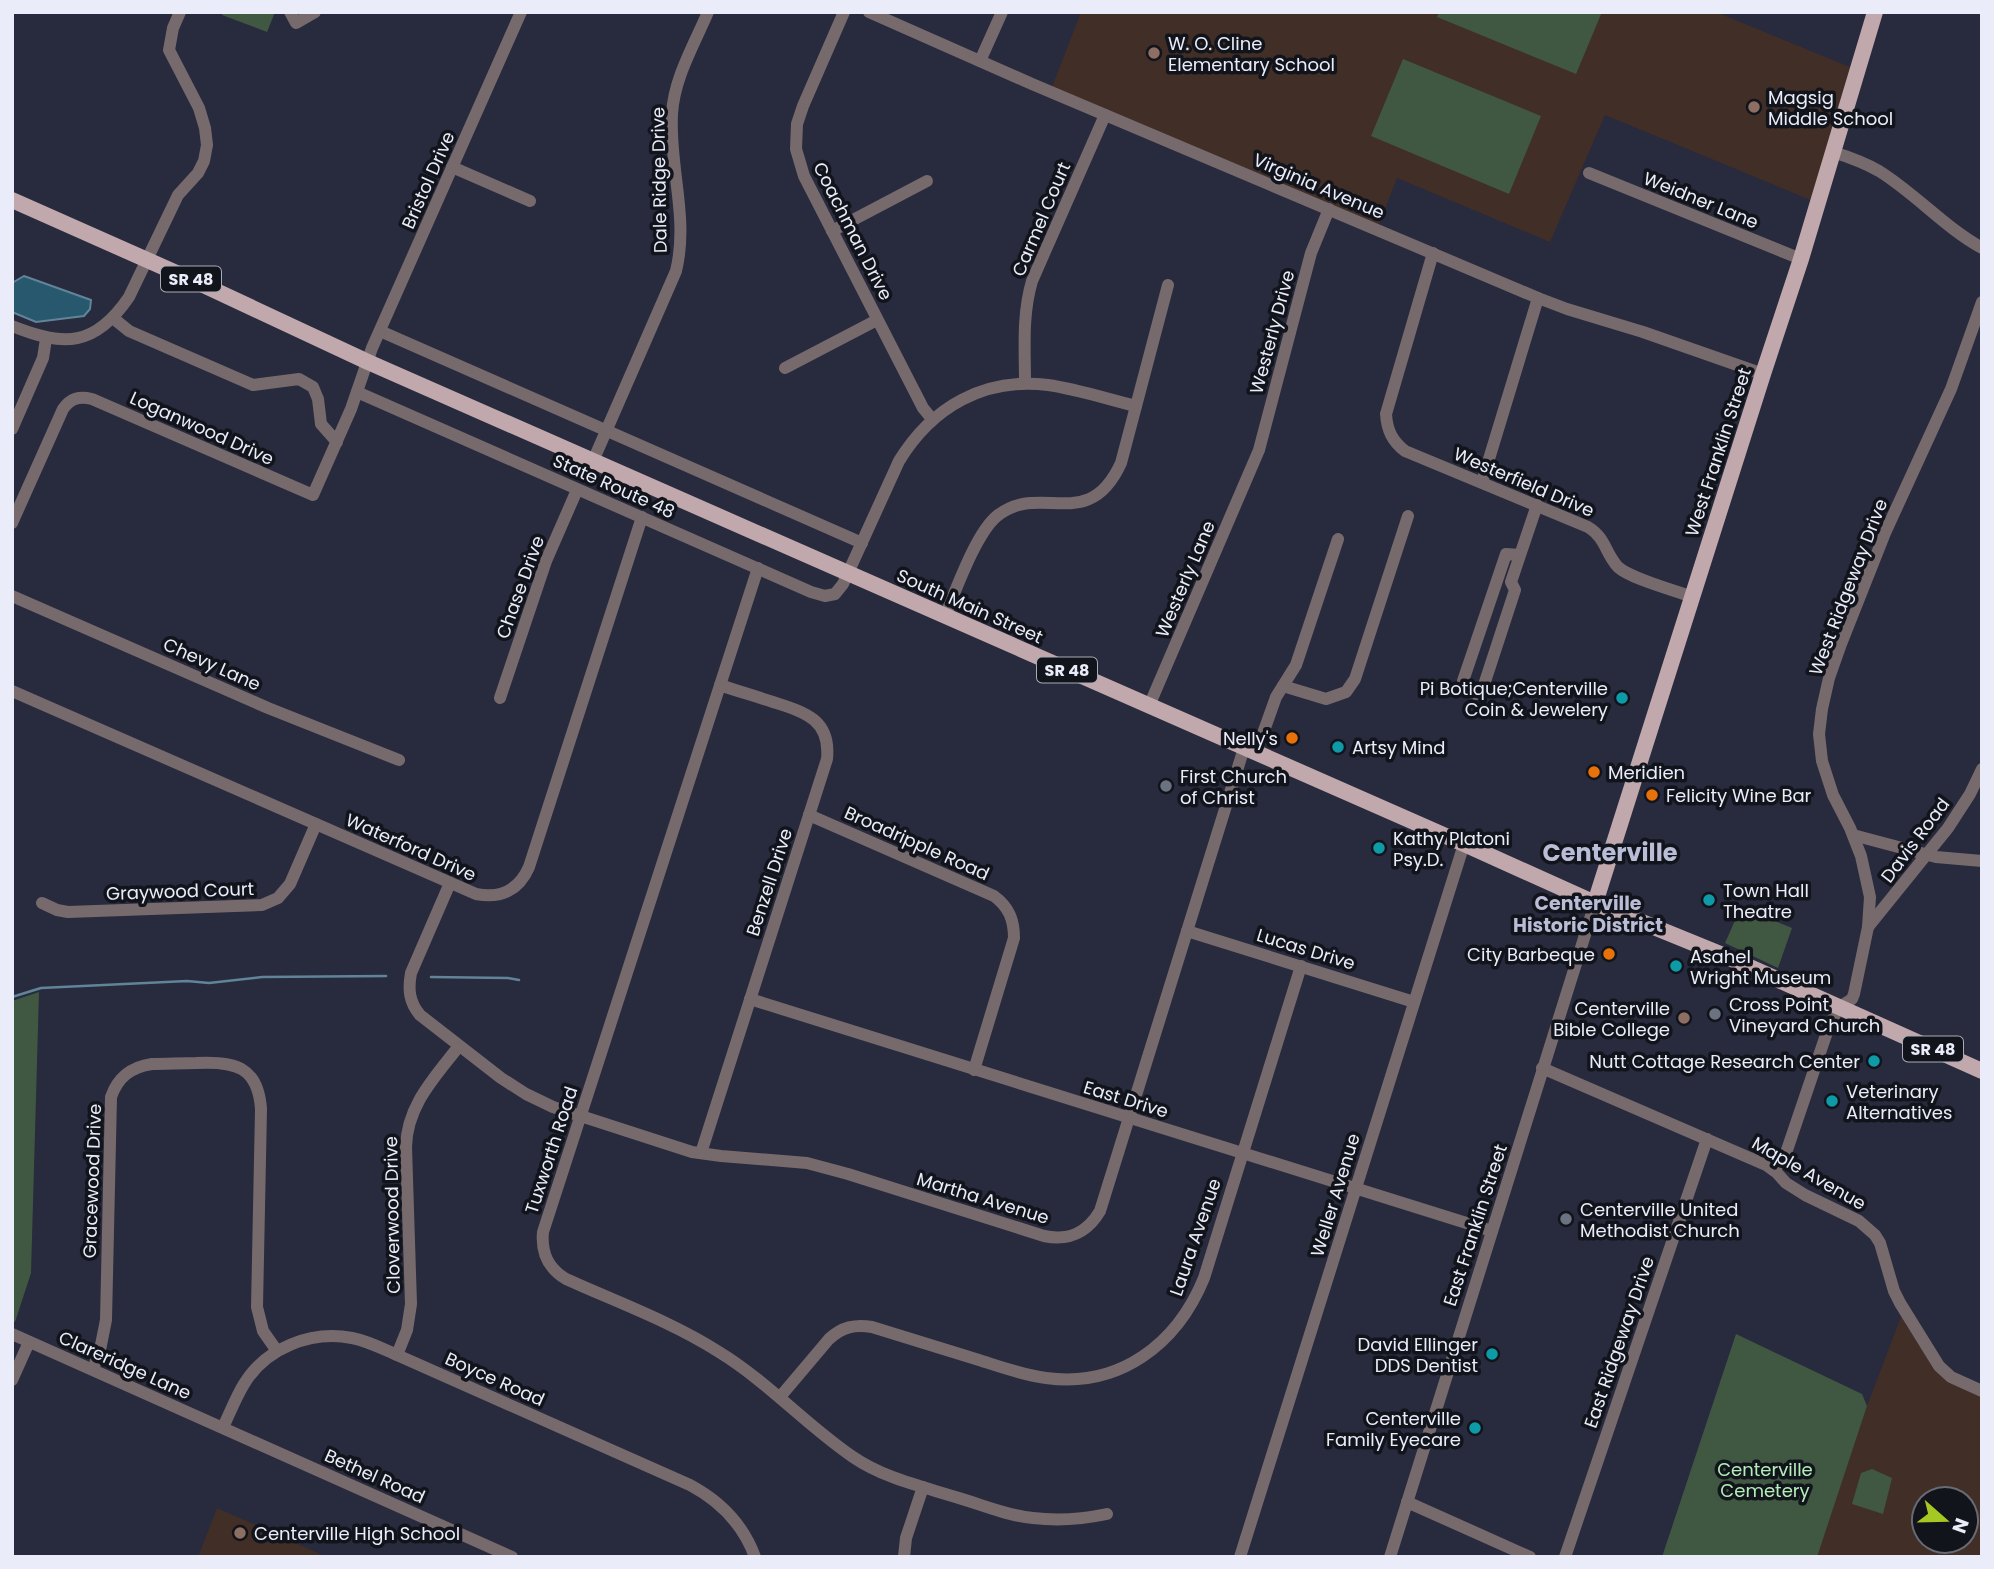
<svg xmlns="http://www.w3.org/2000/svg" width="1994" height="1569" viewBox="0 0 1994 1569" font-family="Poppins,sans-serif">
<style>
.education{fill:#412e27;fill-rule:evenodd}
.green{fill:#405742}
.water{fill:#28586e;stroke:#628498;stroke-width:2}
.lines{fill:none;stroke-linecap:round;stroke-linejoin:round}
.stream{stroke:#628498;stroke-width:2.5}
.minor{stroke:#776a6c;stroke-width:12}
.major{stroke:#c1a8ac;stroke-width:16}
.education-dot{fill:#8d6e63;stroke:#12141c;stroke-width:2.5}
.culture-dot{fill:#0f9aa8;stroke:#12141c;stroke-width:2.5}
.food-dot{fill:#e8710a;stroke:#12141c;stroke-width:2.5}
.worship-dot{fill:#6b7280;stroke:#12141c;stroke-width:2.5}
.labels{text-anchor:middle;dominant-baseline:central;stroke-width:7;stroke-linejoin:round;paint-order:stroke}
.shield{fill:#12141c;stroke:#a9abb7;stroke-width:2}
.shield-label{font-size:16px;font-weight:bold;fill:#eaecf9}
.poi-label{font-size:18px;fill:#eaecf9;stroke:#12141c;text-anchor:start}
.street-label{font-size:18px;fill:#eaecf9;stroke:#12141c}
.park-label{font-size:18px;fill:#b4eeb9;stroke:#12141c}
.neighbourhood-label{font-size:19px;font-weight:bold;fill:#b9bdd6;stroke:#12141c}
.district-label{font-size:24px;font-weight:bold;fill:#b9bdd6;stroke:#12141c}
</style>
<rect width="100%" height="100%" fill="#282a3d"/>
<g class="education">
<path d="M 1081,12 L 1716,12 L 1857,70 L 1818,203 L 1605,115 L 1550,242 L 1397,178 L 1377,229 L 1050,92 Z"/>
<path d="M 1904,1309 L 1939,1366 L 1982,1391 L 1982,1557 L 1816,1557 L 1867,1406 ZM 1924,1499 L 1966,1499 L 1966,1541 L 1924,1541 Z"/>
<path d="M 217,1508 L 327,1557 L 198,1557 Z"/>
</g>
<g class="green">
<path d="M 223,12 L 275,12 L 267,32 L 222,15 Z"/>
<path d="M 1439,12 L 1602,12 L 1576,74 L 1437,17 Z"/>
<path d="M 1403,59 L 1541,116 L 1509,194 L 1371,136 Z"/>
<path d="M 1741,907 L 1792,928 L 1778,968 L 1725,943 Z"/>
<path d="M 39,992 L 31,1273 L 15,1322 L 12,1321 L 12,1001 Z"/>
<path d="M 1736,1334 L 1862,1394 L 1867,1406 L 1817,1557 L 1662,1557 Z"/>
<path d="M 1872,1469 L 1892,1478 L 1883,1514 L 1852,1504 L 1861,1473 Z"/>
</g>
<path class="water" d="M 24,276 L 91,300 L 90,309 L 84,316 L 36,322 L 12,312 L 12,283 Z"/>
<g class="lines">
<g class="stream">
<path d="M 431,977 L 508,978 L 519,980"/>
<path d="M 12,997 L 41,988 L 187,981 L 209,983 L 262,977 L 386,976"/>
</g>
<g class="minor">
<path d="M 290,12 L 296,23 L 315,12"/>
<path d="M 844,12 L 803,106 L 797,124 L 796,149 L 804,176 L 923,408 L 932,419"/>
<path d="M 869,12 L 1032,84 L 1538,298 L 1567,309 L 1643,332 L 1763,374"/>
<path d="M 980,61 L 1002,12"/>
<path d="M 1833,152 C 1849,157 1865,163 1879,171 C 1916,194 1944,227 1982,248"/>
<path d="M 452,167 L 530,201"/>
<path d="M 1589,173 L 1801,259"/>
<path d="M 832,231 L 927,181"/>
<path d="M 1433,253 L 1386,414 C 1387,430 1392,441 1405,451 L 1588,527 C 1606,538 1605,553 1618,567 C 1631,579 1674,590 1692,597"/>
<path d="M 113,318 L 129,331 L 253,385 L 299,379 L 313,387 L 318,399 L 321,424 L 337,442"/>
<path d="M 12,326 C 64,347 95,347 129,297 L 178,195 L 198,173 L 204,161 L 207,145 L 205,128 L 199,108 L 169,50 L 173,28 L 180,12"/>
<path d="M 380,331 L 862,543"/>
<path d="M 785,368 L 877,320"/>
<path d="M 1025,383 C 1025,349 1022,315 1032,281 L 1105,115"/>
<path d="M 357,392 L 811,592 L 825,596 L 835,594 L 843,584 L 899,461 C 932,407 984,377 1048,385 C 1077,389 1107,399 1136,406"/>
<path d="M 12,429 L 43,358 L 46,339"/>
<path d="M 593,461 L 676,271 C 689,218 669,167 672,114 C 674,78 694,45 708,12"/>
<path d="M 1482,482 L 1538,298"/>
<path d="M 12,523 L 63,409 C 71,398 79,396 92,399 L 313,495 L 351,409 L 372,348 L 521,12"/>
<path d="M 1520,555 L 1506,554 L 1463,681 L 1463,684 L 1470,692 L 1476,694 L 1482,691 L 1515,590 L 1511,582 L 1537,505"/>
<path d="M 758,568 L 543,1232 C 541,1253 548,1268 566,1279 C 617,1302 672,1322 719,1352 C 768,1382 806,1425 853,1457 C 885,1479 925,1487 962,1499 C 985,1506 1009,1516 1033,1518 C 1058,1521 1083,1519 1107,1514"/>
<path d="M 12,596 L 268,708 L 399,760"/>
<path d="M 945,616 C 956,590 976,533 997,516 C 1040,481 1088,535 1121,463 L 1168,285"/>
<path d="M 1283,686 L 1326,699 L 1346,692 L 1355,679 L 1408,516"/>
<path d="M 12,691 L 476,894 C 501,899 519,890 529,867 L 642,517"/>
<path d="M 500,698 L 546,561 L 577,490"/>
<path d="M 1149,706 L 1259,450 L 1311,253 L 1329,209"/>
<path d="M 1256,753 L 1276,697 L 1296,665 L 1338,539"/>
<path d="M 809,815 L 994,896 C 1009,907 1014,920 1014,938 L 974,1070"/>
<path d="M 1853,835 L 1936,857 L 1982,861"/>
<path d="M 450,883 L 411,973 C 408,989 409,1002 420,1015 L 501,1078 L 526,1094 L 553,1107 L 692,1152 L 721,1156 L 807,1163 L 848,1174 L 1044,1236 C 1069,1241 1087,1233 1100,1211 L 1244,748"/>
<path d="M 42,903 L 57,910 L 68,912 L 262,905 L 278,898 L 290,884 L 316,824"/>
<path d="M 1868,927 L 1948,828 L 1970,794 L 1982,769"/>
<path d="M 1187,931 L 1414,1002"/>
<path d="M 750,999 L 1492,1231"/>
<path d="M 1542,1068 L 1766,1165 L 1777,1173 L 1786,1183 L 1805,1195 L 1859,1221 L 1875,1235 L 1880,1243 L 1894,1291 L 1900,1303 L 1939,1366 L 1951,1377 L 1982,1391"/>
<path d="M 701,1153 L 827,759 C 831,719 804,712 773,702 C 755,696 737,691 720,685"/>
<path d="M 1774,1170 L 1786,1153 L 1827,1032 L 1838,1008 L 1852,999 L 1854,994 L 1868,927 L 1870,897 L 1861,856 L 1850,828 L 1833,795 L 1822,761 L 1819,734 L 1822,709 L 1829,678 L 1841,644 L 1885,533 L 1951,389 L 1982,302"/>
<path d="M 12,1334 L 512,1557"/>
<path d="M 397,1355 L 407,1330 L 411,1304 L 406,1147 C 407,1105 435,1077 459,1046"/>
<path d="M 93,1369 L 100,1350 L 106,1320 L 111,1097 C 118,1077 131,1067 152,1064 C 166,1064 181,1063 196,1063 C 234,1061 258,1066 261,1109 L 257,1307 L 263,1331 L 277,1351"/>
<path d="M 12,1380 L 29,1342"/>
<path d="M 780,1397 L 829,1339 C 842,1327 855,1324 872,1327 C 908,1338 944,1349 979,1360 C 1001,1367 1023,1375 1046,1378 C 1120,1388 1177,1344 1204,1278 L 1301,966"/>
<path d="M 223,1427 C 230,1413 236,1397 244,1384 C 266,1348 311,1330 352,1338 C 368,1341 383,1349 397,1355 L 690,1485 C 720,1501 743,1524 755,1557"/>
<path d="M 1407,1502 L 1530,1557"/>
<path d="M 904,1557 L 906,1538 L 923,1487"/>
<path d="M 1240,1557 L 1464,844"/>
<path d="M 1390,1557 L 1595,903"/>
<path d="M 1565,1557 L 1707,1139"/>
</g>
<g class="major">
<path d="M 12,200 L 199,283 L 368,362 L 1464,844 L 1595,903 L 1725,956 L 1982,1071"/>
<path d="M 1595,903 L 1763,374 L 1801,259 L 1875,12"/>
</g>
</g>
<g class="education-dot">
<circle cx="1154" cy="53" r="7"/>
<circle cx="1754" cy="107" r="7"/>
<circle cx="1684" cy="1018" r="7"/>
<circle cx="240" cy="1533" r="7"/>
</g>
<g class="culture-dot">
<circle cx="1622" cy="698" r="7"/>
<circle cx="1338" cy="747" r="7"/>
<circle cx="1379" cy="848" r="7"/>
<circle cx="1709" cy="900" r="7"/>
<circle cx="1676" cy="966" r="7"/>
<circle cx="1874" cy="1061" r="7"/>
<circle cx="1832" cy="1101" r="7"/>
<circle cx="1492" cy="1354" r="7"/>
<circle cx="1475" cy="1428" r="7"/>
</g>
<g class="food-dot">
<circle cx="1292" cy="738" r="7"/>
<circle cx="1594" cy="772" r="7"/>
<circle cx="1652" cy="795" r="7"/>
<circle cx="1609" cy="954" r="7"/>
</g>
<g class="worship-dot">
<circle cx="1166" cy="786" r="7"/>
<circle cx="1715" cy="1014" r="7"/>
<circle cx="1566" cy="1219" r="7"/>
</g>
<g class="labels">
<g class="shield">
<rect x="161" y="266.5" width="60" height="25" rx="5"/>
<rect x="1037" y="657.5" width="60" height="25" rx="5"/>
<rect x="1903" y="1036.5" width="60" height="25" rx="5"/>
</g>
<g class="shield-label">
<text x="191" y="279">SR 48</text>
<text x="1067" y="670">SR 48</text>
<text x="1933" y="1049">SR 48</text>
</g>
<g class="poi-label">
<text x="1168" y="43">W. O. Cline<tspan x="1168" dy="21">Elementary School</tspan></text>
<text x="1768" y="97">Magsig<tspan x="1768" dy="21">Middle School</tspan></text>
<text x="1608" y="688" text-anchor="end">Pi Botique;Centerville<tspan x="1608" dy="21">Coin &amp; Jewelery</tspan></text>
<text x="1278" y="738" text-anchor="end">Nelly's</text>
<text x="1352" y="747">Artsy Mind</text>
<text x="1608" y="772">Meridien</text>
<text x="1180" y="776">First Church<tspan x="1180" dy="21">of Christ</tspan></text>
<text x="1666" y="795">Felicity Wine Bar</text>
<text x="1393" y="838">Kathy Platoni<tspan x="1393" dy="21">Psy.D.</tspan></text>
<text x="1723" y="890">Town Hall<tspan x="1723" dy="21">Theatre</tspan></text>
<text x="1595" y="954" text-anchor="end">City Barbeque</text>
<text x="1690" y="956">Asahel<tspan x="1690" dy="21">Wright Museum</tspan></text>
<text x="1729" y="1004">Cross Point<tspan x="1729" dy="21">Vineyard Church</tspan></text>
<text x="1670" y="1008" text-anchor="end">Centerville<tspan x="1670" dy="21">Bible College</tspan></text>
<text x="1860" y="1061" text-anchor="end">Nutt Cottage Research Center</text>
<text x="1846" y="1091">Veterinary<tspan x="1846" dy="21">Alternatives</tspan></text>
<text x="1580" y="1209">Centerville United<tspan x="1580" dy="21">Methodist Church</tspan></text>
<text x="1478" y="1344" text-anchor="end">David Ellinger<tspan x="1478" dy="21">DDS Dentist</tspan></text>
<text x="1461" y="1418" text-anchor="end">Centerville<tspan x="1461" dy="21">Family Eyecare</tspan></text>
<text x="254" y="1533">Centerville High School</text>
</g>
<g class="street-label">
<text transform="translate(428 180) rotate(-66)">Bristol Drive</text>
<text transform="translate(659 180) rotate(-91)">Dale Ridge Drive</text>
<text transform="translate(1319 186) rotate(23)">Virginia Avenue</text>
<text transform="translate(1701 200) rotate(22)">Weidner Lane</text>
<text transform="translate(1041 219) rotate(-67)">Carmel Court</text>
<text transform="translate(853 231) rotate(63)">Coachman Drive</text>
<text transform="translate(1272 332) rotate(-75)">Westerly Drive</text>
<text transform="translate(202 428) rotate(24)">Loganwood Drive</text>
<text transform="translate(1718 452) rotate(-72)">West Franklin Street</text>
<text transform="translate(1524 482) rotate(23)">Westerfield Drive</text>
<text transform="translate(614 486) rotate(24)">State Route 48</text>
<text transform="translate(1185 579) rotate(-67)">Westerly Lane</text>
<text transform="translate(520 587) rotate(-70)">Chase Drive</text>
<text transform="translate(1848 587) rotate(-69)">West Ridgeway Drive</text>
<text transform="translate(970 606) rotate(24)">South Main Street</text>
<text transform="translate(212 664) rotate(24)">Chevy Lane</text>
<text transform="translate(1915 840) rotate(-53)">Davis Road</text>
<text transform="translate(917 843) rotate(24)">Broadripple Road</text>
<text transform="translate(411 847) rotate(24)">Waterford Drive</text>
<text transform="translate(769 882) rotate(-72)">Benzell Drive</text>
<text transform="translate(180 891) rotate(-2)">Graywood Court</text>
<text transform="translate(1306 949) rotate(17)">Lucas Drive</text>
<text transform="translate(1126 1099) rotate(17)">East Drive</text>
<text transform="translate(551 1150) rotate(-72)">Tuxworth Road</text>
<text transform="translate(1809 1173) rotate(30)">Maple Avenue</text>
<text transform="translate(92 1181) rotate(-88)">Gracewood Drive</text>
<text transform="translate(1335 1195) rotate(-73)">Weller Avenue</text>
<text transform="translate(983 1198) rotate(17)">Martha Avenue</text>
<text transform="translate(392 1215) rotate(-91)">Cloverwood Drive</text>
<text transform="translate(1475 1225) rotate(-72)">East Franklin Street</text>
<text transform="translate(1195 1237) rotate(-71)">Laura Avenue</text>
<text transform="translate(1619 1342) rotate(-71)">East Ridgeway Drive</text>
<text transform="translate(125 1365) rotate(24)">Clareridge Lane</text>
<text transform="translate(495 1379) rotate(24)">Boyce Road</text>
<text transform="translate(375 1476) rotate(24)">Bethel Road</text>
</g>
<g class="park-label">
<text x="1765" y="1469">Centerville<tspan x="1765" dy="21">Cemetery</tspan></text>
</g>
<g class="neighbourhood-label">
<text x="1588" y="903">Centerville<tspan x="1588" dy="22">Historic District</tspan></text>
</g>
<g class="district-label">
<text x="1610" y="852">Centerville</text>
</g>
</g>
<rect width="1994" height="1569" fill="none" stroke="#eaecf9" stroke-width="28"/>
<g transform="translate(1945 1520) rotate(110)"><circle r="33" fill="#12141c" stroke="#686a74" stroke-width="2"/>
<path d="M0-5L12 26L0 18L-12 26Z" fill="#a6c822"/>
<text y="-10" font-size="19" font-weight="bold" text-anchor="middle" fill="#eaecf9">N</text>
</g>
</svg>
